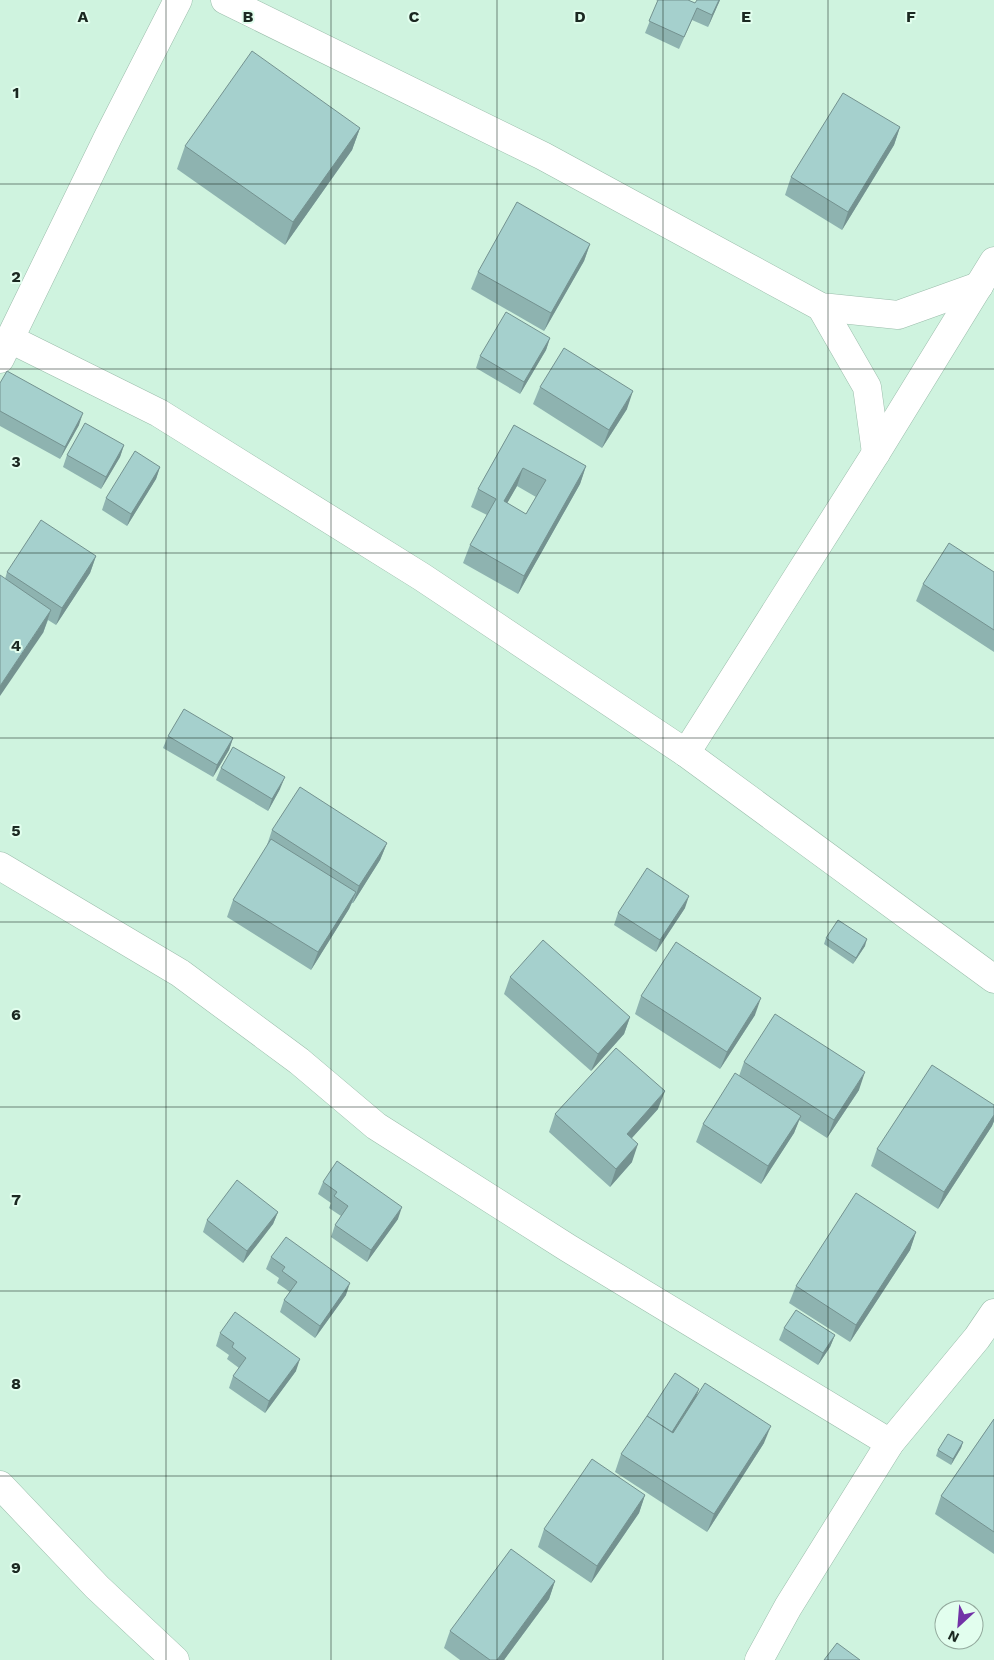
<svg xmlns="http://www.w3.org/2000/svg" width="994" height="1660" viewBox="0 0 994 1660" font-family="'Work Sans',sans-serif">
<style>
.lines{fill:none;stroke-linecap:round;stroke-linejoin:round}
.minor-casing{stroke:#9bbdab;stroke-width:29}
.minor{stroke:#fff;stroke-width:28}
.wall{fill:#8eb3b0;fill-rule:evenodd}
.shaded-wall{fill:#749290}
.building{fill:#a5d0cd;stroke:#749290;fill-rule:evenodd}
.grid{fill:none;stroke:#1b2821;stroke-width:1;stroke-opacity:0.55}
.grid-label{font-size:16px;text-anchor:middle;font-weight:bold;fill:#1b2821;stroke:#e2feee;stroke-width:4;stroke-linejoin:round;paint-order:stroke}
</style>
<rect width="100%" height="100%" fill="#cff3df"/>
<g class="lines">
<defs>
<g id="minor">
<path d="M 225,0 L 543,156 L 821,307 L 898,315 L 979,286"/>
<path d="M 821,307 L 867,387 L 876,453"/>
<path d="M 10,339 L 159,413 L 422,577 L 686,753 L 994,979"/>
<path d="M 0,359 L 108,137 L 178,0"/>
<path d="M 686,753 L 876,453 L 994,261"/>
<path d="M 0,866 L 180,973 L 299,1061 L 376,1126 L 568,1248 L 890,1443"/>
<path d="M 0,1485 L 97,1587 L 175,1660"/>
<path d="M 759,1660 L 788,1607 L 890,1443 L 977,1338 L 994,1313"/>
</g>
</defs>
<use href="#minor" class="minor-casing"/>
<use href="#minor" class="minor"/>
</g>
<g class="wall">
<path d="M 656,0 L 688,0 L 695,3 L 720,0 L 708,27 L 692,20 L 679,49 L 645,33 L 658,1 Z"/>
<path d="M 900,127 L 894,145 L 842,230 L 785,195 L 791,177 Z"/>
<path d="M 360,128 L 352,150 L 285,245 L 177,169 L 185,146 Z"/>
<path d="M 590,244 L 584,261 L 544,331 L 471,289 L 478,272 Z"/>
<path d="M 550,338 L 546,350 L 520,394 L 476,368 L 480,356 Z"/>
<path d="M 0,383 L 79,425 L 60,459 L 0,426 Z"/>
<path d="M 540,387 L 627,409 L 602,448 L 533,404 Z"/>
<path d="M 514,425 L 586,466 L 580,484 L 518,594 L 463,563 L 470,545 L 487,515 L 471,507 L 478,489 ZM 517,486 L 536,497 L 526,514 L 507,503 Z"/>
<path d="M 124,445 L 120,457 L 101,489 L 63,467 L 67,455 Z"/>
<path d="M 160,467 L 156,479 L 127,526 L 102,510 L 106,498 Z"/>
<path d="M 96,556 L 90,573 L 56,625 L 48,620 L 43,633 L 5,579 L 7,572 Z"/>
<path d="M 994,572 L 994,652 L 916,601 L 923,584 Z"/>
<path d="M 168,736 L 233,738 L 229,750 L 213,777 L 163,748 Z"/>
<path d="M 221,768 L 280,789 L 268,811 L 216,780 Z"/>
<path d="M 272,830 L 387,843 L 380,860 L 353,903 L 352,903 L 349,909 L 311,970 L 227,917 L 233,900 L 266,848 Z"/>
<path d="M 685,908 L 656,952 L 614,925 L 618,913 Z"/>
<path d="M 826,938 L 865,946 L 853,964 L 824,944 Z"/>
<path d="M 510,977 L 630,1017 L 624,1034 L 591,1071 L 504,994 Z"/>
<path d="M 641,996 L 755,1015 L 720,1069 L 635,1014 Z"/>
<path d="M 744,1062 L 859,1090 L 827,1138 L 799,1120 L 794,1133 L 761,1184 L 696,1142 L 703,1124 L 739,1076 Z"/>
<path d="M 994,1105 L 994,1121 L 992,1126 L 938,1209 L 871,1166 L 877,1149 Z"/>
<path d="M 658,1109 L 632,1138 L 632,1162 L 610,1187 L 549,1132 L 555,1114 Z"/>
<path d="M 323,1182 L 398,1219 L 367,1262 L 331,1237 L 335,1225 L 341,1216 L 329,1208 L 331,1203 L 318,1194 Z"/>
<path d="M 278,1212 L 273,1224 L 243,1263 L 203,1232 L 207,1220 Z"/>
<path d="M 916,1232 L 910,1250 L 850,1342 L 789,1303 L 796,1286 Z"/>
<path d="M 271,1257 L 346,1295 L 315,1338 L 280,1312 L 284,1300 L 290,1292 L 277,1283 L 279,1278 L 266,1269 Z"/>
<path d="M 784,1328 L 835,1335 L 830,1347 L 818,1365 L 779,1340 Z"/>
<path d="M 220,1333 L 296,1371 L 265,1413 L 229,1388 L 233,1376 L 239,1368 L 227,1359 L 229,1355 L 216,1346 Z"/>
<path d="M 697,1396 L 764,1443 L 707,1532 L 615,1472 L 621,1454 Z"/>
<path d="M 994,1419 L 994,1554 L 935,1514 L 941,1496 Z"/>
<path d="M 963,1442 L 961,1448 L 951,1465 L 936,1456 L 938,1450 Z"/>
<path d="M 645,1495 L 639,1513 L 591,1583 L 538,1547 L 544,1529 Z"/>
<path d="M 555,1581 L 549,1599 L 504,1660 L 460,1660 L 444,1648 L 450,1631 Z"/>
</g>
<g class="shaded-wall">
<path d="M 719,0 L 720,0 L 708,27 L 712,15 Z"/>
<path d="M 900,127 L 894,145 L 842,230 L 848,212 Z"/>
<path d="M 360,128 L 352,150 L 285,245 L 293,222 Z"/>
<path d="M 590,244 L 584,261 L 544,331 L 551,313 Z"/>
<path d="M 550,338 L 546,350 L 520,394 L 524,382 Z"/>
<path d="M 633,391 L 627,409 L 602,448 L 609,430 Z"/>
<path d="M 83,413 L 79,425 L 60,459 L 65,447 Z"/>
<path d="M 124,445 L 120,457 L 101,489 L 106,477 Z"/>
<path d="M 586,466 L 580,484 L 518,594 L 524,576 Z"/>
<path d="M 160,467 L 156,479 L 127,526 L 131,514 Z"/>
<path d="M 523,468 L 517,486 L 498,519 L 504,501 Z"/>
<path d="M 96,556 L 90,573 L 56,625 L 62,608 Z"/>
<path d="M 51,610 L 43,633 L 0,696 L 0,686 Z"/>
<path d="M 233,738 L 229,750 L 213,777 L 217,765 Z"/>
<path d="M 285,777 L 280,789 L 268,811 L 272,799 Z"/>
<path d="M 387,843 L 380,860 L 353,903 L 359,886 Z"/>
<path d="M 356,892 L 349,909 L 311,970 L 318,952 Z"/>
<path d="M 689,896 L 685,908 L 656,952 L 660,940 Z"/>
<path d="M 867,939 L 865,946 L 853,964 L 856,958 Z"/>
<path d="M 761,998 L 755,1015 L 720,1069 L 727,1052 Z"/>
<path d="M 630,1017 L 624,1034 L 591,1071 L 598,1054 Z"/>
<path d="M 865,1072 L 859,1090 L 827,1138 L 834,1120 Z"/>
<path d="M 665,1091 L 658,1109 L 620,1151 L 627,1134 Z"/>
<path d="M 994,1115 L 994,1121 L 992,1126 L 938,1209 L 944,1192 Z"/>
<path d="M 801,1116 L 794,1133 L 761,1184 L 768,1166 Z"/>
<path d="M 638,1144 L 632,1162 L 610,1187 L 616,1169 Z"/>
<path d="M 402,1207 L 398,1219 L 367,1262 L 371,1250 Z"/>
<path d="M 278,1212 L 273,1224 L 243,1263 L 247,1251 Z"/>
<path d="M 916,1232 L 910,1250 L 850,1342 L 856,1325 Z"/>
<path d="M 350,1283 L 346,1295 L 315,1338 L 320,1326 Z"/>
<path d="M 835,1335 L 830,1347 L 818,1365 L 823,1353 Z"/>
<path d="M 300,1359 L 296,1371 L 265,1413 L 269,1401 Z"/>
<path d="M 699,1389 L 695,1401 L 667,1444 L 671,1432 Z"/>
<path d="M 771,1426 L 764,1443 L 707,1532 L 714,1514 Z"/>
<path d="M 963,1442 L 961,1448 L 951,1465 L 953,1459 Z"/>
<path d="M 645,1495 L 639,1513 L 591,1583 L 597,1566 Z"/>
<path d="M 555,1581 L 549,1599 L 504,1660 L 497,1660 Z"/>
</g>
<g class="building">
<path d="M 658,0 L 688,0 L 695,3 L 697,0 L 719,0 L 712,15 L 697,8 L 684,37 L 649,21 Z"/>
<path d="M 252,51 L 360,128 L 293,222 L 185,146 Z"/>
<path d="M 843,93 L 900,127 L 848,212 L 791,177 Z"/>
<path d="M 517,202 L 590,244 L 551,313 L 478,272 Z"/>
<path d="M 506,312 L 550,338 L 524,382 L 480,356 Z"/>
<path d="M 564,348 L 633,391 L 609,430 L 540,387 Z"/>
<path d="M 7,371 L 83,413 L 65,447 L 0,411 L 0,383 Z"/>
<path d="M 85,423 L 124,445 L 106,477 L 67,455 Z"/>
<path d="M 514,425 L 586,466 L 524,576 L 470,545 L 496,499 L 478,489 ZM 523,468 L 546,480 L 526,514 L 504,501 Z"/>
<path d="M 135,451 L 160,467 L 131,514 L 106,498 Z"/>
<path d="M 41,520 L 96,556 L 62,608 L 7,572 Z"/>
<path d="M 949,543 L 994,572 L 994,630 L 923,584 Z"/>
<path d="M 0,575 L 51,610 L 0,686 Z"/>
<path d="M 184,709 L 233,738 L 217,765 L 168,736 Z"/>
<path d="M 233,747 L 285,777 L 272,799 L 221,768 Z"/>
<path d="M 300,787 L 387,843 L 359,886 L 272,830 Z"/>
<path d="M 271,839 L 356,892 L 318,952 L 233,900 Z"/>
<path d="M 647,868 L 689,896 L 660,940 L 618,913 Z"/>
<path d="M 838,920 L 867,939 L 856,958 L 826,938 Z"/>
<path d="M 543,940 L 630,1017 L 598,1054 L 510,977 Z"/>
<path d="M 676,942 L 761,998 L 727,1052 L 641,996 Z"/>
<path d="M 775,1014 L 865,1072 L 834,1120 L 744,1062 Z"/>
<path d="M 616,1048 L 665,1091 L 627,1134 L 638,1144 L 616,1169 L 555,1114 Z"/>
<path d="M 932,1065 L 994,1105 L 994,1115 L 944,1192 L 877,1149 Z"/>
<path d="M 735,1073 L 801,1116 L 768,1166 L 703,1124 Z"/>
<path d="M 337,1161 L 402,1207 L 371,1250 L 335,1225 L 348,1206 L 334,1196 L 337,1192 L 323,1182 Z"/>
<path d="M 237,1180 L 278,1212 L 247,1251 L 207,1220 Z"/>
<path d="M 856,1193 L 916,1232 L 856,1325 L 796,1286 Z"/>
<path d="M 286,1237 L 350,1283 L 320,1326 L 284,1300 L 297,1282 L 282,1271 L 285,1267 L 271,1257 Z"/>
<path d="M 796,1310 L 835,1335 L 823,1353 L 784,1328 Z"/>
<path d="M 235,1312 L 300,1359 L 269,1401 L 233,1376 L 246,1358 L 232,1347 L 234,1343 L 220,1333 Z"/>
<path d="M 675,1373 L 699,1389 L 672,1432 L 647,1416 Z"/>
<path d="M 705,1383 L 771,1426 L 714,1514 L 621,1454 L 647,1416 L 673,1433 Z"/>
<path d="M 994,1419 L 994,1532 L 941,1496 Z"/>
<path d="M 948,1434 L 963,1442 L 953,1459 L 938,1450 Z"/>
<path d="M 592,1459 L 645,1495 L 597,1566 L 544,1529 Z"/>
<path d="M 511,1549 L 555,1581 L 497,1660 L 490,1660 L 450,1631 Z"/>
<path d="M 837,1643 L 860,1660 L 824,1660 Z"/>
</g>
<path class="grid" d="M 166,0 L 166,1660M 331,0 L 331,1660M 497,0 L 497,1660M 663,0 L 663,1660M 828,0 L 828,1660M 0,184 L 994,184M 0,369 L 994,369M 0,553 L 994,553M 0,738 L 994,738M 0,922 L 994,922M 0,1107 L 994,1107M 0,1291 L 994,1291M 0,1476 L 994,1476"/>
<g class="grid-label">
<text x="83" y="22">A</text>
<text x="248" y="22">B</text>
<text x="414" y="22">C</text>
<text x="580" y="22">D</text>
<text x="746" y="22">E</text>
<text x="911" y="22">F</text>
<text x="16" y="98">1</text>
<text x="16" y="282">2</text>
<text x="16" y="467">3</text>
<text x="16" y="651">4</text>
<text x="16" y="836">5</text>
<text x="16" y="1020">6</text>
<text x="16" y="1205">7</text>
<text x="16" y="1389">8</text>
<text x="16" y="1573">9</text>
</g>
<g transform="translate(959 1625) rotate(206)"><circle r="24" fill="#e2feee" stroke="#92a89c"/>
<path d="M0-4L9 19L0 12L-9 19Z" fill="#7232a7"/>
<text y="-8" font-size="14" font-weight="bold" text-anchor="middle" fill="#1b2821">N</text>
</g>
</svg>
